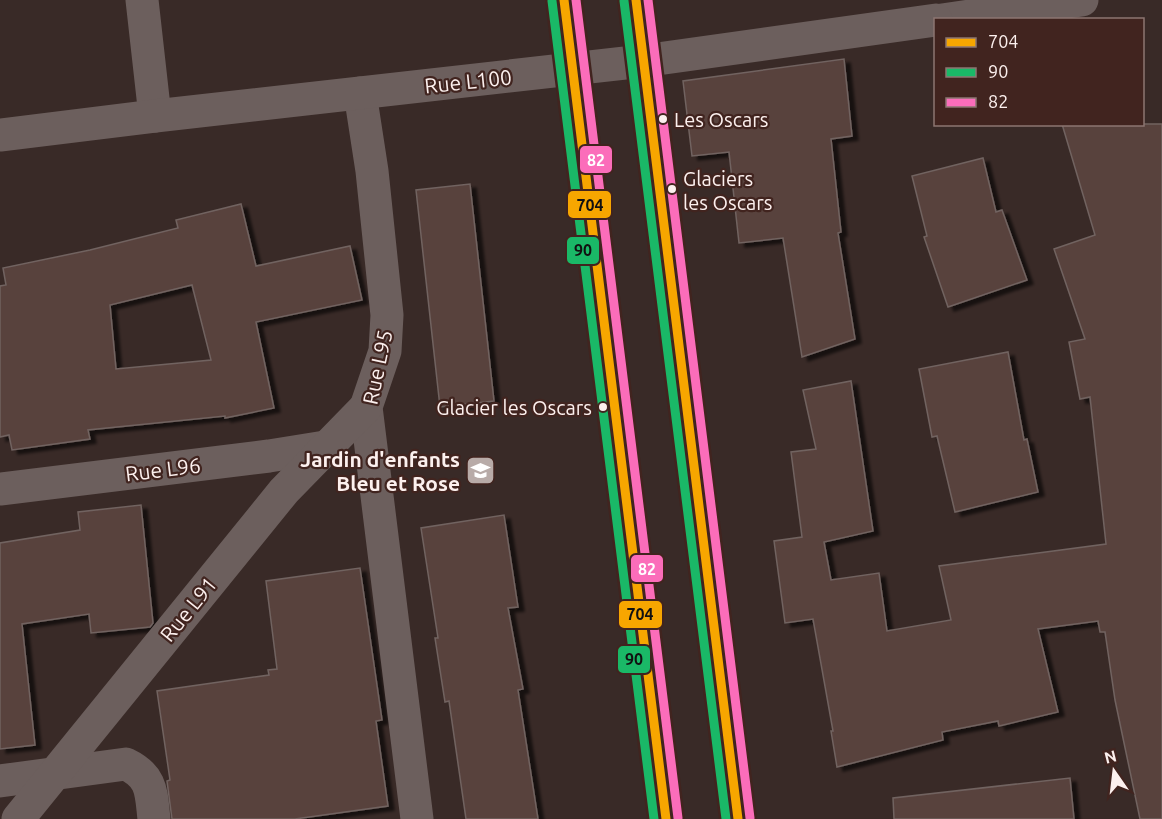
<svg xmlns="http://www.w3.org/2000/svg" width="1162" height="819" font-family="Ubuntu,sans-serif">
  <defs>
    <filter id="shadow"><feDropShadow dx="6" dy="4" stdDeviation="1.5" flood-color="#0009"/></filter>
  </defs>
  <rect width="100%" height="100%" fill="#392a27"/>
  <g fill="#59423e" stroke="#716360" stroke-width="1.5" fill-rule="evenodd" filter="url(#shadow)">
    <polygon points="844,59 852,136 831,139 841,232 838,233 855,339 802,357 783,238 739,243 729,152 692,156 683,81"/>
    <polygon points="1062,124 1162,124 1162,819 1140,819 1115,700 1105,632 1100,632 1098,621 1038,629 1058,712 999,726 998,721 942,732 943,740 837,767 831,731 833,731 813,619 785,623 774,541 802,537 791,452 816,449 803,390 851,381 873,531 824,542 831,580 879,573 887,631 951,620 939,566 1106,544 1090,397 1080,399 1069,342 1085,339 1054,249 1095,235"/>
    <polygon points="983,158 996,212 1002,210 1027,280 948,307 924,237 927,236 912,176"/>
    <polygon points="470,184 494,401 440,407 416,190"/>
    <path d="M241,204L256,266L350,246L362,300L256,322L274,408L225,418V416L88,430L90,439L12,450L9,435L0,437V286L6,285L3,268L90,250L178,228L176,220ZM192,285L211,360L116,369L110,305Z"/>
    <polygon points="1008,352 1024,440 1027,439 1038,492 955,512 937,436 932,437 919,369"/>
    <polygon points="141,505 153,623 150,627 91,633 89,614 22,624 35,745 0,749 0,543 80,530 78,512"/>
    <polygon points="504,515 518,607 508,608 523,689 518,690 538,819 466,819 449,701 445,702 435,638 438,638 421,528"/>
    <polygon points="360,568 382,720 376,721 388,806 295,819 172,819 167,781 170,780 157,691 269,675 268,670 277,669 266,581"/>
    <polygon points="1070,778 1074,819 894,819 893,798"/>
  </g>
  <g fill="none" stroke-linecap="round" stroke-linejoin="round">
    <g stroke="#6c5f5d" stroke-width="33">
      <polyline points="142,0 155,116"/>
      <polyline points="942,20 1082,0"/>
      <polyline points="360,93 372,171 387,315 385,351 366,407 417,819"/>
      <polyline points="0,135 155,116 643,61 936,20"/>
      <polyline points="0,489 269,456 325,447"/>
      <path d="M0,781L126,764C153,777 151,793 154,819"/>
      <polyline points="18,819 284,491 366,407"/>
    </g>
    <g stroke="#7a6763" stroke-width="33">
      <polyline points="564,0 666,819"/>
      <polyline points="636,0 738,819"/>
    </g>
    <defs>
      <g id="bus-1">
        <polyline points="564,0 666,819"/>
        <polyline points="636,0 738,819"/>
      </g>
      <g id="bus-2">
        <polyline points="552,1 654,819"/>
        <polyline points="624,1 726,819"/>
      </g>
      <g id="bus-3">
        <polyline points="576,0 678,818"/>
        <polyline points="648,0 750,818"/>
      </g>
    </defs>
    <use href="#bus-1" stroke="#41241f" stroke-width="14"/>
    <use href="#bus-2" stroke="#41241f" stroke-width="14"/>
    <use href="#bus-3" stroke="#41241f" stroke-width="14"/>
    <use href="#bus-1" stroke="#f7a600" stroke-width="9"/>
    <use href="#bus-2" stroke="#1ab867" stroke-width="9"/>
    <use href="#bus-3" stroke="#fb6dba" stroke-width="9"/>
  </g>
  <defs>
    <symbol id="school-square" viewBox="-11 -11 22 22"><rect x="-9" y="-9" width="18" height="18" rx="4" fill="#b8aba8" stroke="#41241f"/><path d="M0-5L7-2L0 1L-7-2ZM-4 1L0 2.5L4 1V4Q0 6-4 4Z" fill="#fff"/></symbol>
  </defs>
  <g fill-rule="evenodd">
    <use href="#school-square" x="464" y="454" width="33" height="33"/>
  </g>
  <g fill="#fcf0ee" stroke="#41241f" stroke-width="2">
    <circle cx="663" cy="119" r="5"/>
    <circle cx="672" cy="189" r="5"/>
    <circle cx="603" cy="407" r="5"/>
  </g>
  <g text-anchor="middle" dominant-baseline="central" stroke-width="4.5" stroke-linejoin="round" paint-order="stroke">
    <g font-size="20" fill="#fcf0ee" stroke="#41241f" text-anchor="start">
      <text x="674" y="119">Les Oscars</text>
      <text x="683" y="178">Glaciers<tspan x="683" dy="24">les Oscars</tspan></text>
      <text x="592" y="407" text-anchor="end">Glacier les Oscars</text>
    </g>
    <g font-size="21" fill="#fcf0ee" stroke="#41241f">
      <text transform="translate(468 81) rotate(-6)">Rue L100</text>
      <text transform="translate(377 367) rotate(-78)">Rue L95</text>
      <text transform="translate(163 469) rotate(-7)">Rue L96</text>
      <text transform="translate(188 609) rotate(-51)">Rue L91</text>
    </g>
    <g font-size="21" font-weight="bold" fill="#fcf0ee" stroke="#41241f" text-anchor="end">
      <text x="460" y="459">Jardin d'enfants<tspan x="460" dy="24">Bleu et Rose</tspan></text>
    </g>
  </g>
  <g stroke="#41241f" stroke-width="2">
    <rect x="579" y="145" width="34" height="29" rx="6" fill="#fb6dba"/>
    <rect x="567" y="190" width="45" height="29" rx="6" fill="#f7a600"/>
    <rect x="566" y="236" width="34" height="29" rx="6" fill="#1ab867"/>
    <rect x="630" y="554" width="34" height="29" rx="6" fill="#fb6dba"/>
    <rect x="618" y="600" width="45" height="29" rx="6" fill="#f7a600"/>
    <rect x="617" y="645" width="34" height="29" rx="6" fill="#1ab867"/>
  </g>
  <g font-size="16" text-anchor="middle" font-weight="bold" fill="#fff">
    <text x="596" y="166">82</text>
    <text x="647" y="575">82</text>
  </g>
  <g font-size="16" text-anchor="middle" font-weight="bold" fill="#111">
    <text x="590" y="211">704</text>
    <text x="583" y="256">90</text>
    <text x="640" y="620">704</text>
    <text x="634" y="665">90</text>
  </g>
  <rect x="934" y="18" width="210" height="108" fill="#41241f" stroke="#8c7672" stroke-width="1.5"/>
  <rect x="946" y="38" width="30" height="9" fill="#f7a600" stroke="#8c7672" stroke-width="1.5"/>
  <text x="988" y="48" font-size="18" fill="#fcf0ee">704</text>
  <rect x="946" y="68" width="30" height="9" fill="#1ab867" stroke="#8c7672" stroke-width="1.5"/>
  <text x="988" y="78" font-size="18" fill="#fcf0ee">90</text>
  <rect x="946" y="98" width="30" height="9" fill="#fb6dba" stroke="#8c7672" stroke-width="1.5"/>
  <text x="988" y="108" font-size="18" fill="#fcf0ee">82</text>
  <g transform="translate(1114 771) rotate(346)" stroke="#41241f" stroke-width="4.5" paint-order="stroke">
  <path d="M0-4.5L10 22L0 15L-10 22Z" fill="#fcf0ee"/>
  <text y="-9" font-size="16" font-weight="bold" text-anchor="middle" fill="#fcf0ee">N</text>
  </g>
</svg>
